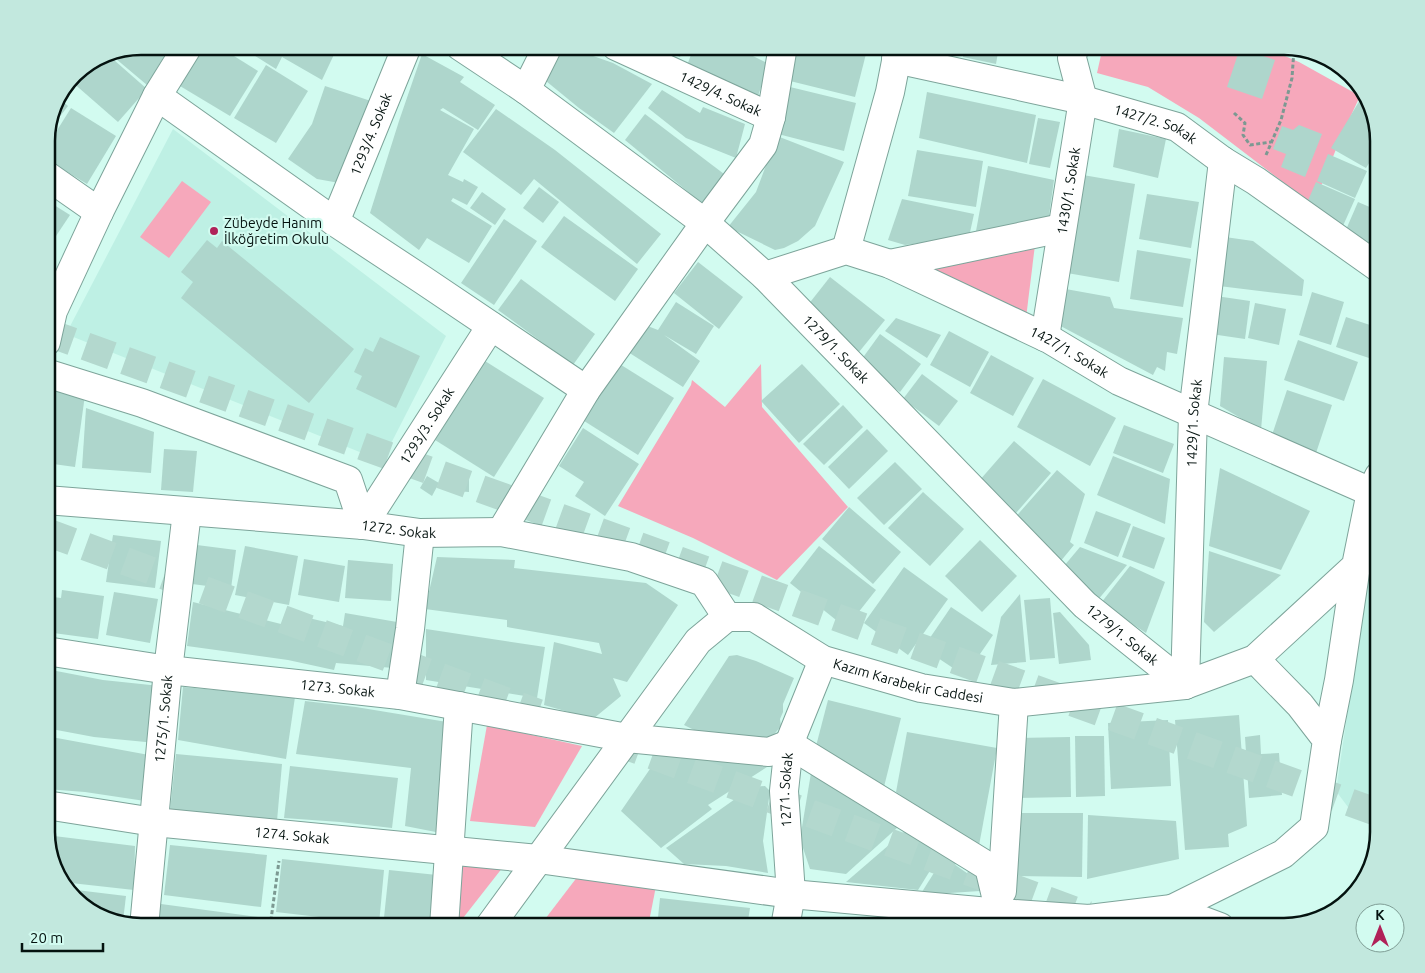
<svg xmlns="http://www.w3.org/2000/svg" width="1425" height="973" font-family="Ubuntu,sans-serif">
  <rect width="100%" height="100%" fill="#d2fbf0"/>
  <g fill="#bef0e4">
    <polygon points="173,129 446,336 382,461 66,334"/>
    <polygon points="1379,529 1379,808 1351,811 1336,791 1371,552"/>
  </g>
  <g fill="#f6a8bb">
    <polygon points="1103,46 1261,46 1299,62 1360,96 1341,137 1313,206 1292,189 1199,118 1148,87 1097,73"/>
    <polygon points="182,181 211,202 169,258 140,237"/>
    <polygon points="1035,245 1026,318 928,274 928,265"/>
    <polygon points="761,364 762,407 848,507 777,580 693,538 618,506 691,385 692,380 725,407"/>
    <polygon points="487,725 582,746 535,827 470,821"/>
    <polygon points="456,863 503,867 456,927"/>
    <polygon points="578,876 656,886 648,927 539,927"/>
  </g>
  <g fill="#aed6cc">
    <polygon points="141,46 166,46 169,48 147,85 109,53"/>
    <polygon points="198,46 218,46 258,71 230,116 175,83"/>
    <polygon points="239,46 338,46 322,80 282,57 276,69"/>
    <polygon points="502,46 519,46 513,55"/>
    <polygon points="565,46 613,63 652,84 614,133 579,108 546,81"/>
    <polygon points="651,46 684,46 680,57"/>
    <polygon points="694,46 733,46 769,64 758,96 688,63"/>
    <polygon points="799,46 852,46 867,50 855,97 790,81"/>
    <polygon points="936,46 961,46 960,56 935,52"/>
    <polygon points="965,46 999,46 996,64 963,57"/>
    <polygon points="1004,46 1055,46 1053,56"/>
    <polygon points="1240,48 1275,60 1262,99 1227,87"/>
    <polygon points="106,53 147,89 118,122 71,81 74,74"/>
    <polygon points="422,54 464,77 460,82 495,105 478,130 443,108 440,110 474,129 448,175 463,182 464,179 478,187 467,205 453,198 451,201 492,226 469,263 427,238 419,250 370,213 399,121"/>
    <polygon points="266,65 308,91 276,143 234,118"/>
    <polygon points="325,86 374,102 345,184 317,179 288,159 312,124"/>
    <polygon points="790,87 856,103 844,151 778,134"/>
    <polygon points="662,90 700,113 703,107 745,124 736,158 686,138 648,108"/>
    <polygon points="927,92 1036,115 1027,163 919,138"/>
    <polygon points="1360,100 1369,106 1379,141 1379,147 1366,168 1331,148"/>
    <polygon points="62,101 68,106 51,128 50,127"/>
    <polygon points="71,108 116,136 87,184 46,159 46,148"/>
    <polygon points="496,109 555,150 661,234 637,264 534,179 521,195 463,152"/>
    <polygon points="645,114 724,174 704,205 625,140"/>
    <polygon points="1038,118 1060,122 1050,168 1029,164"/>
    <polygon points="1299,125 1322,134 1305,177 1281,167 1286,154 1273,149 1282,126 1293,130"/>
    <polygon points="1119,129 1166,139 1158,178 1113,167"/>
    <polygon points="777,136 844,162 815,226 798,241 784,248 775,250 728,227 756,192"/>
    <polygon points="917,150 983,161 976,207 908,196"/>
    <polygon points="1328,154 1367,171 1355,198 1317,181"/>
    <polygon points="988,166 1054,180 1048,223 976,231"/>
    <polygon points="1379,167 1379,189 1369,184"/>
    <polygon points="1083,175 1135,184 1119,282 1067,273"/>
    <polygon points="1316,182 1355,199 1342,228 1303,212"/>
    <polygon points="539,187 559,202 543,223 523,208"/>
    <polygon points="482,192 506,209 495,225 470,208"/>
    <polygon points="1147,194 1199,202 1191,248 1139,239"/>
    <polygon points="902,199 974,214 969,237 905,245 888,240"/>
    <polygon points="46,200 70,215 46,251"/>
    <polygon points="1358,202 1379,211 1379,247 1345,232"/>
    <polygon points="564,216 638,269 615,301 541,247"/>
    <polygon points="504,219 537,241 494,305 461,283"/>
    <polygon points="1225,237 1253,241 1304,280 1302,296 1219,286"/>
    <polygon points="207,240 217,248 222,241 354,349 309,403 181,298 193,282 181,272"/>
    <polygon points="1137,250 1191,259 1183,307 1130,299"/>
    <polygon points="698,262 743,297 719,329 674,293"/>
    <polygon points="830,277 885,320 859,352 804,310"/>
    <polygon points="521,279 595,334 573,365 498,310"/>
    <polygon points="1060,288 1110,297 1114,308 1183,318 1177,354 1167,352 1165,371 1157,367 1153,375 1053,322"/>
    <polygon points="1312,292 1344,302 1331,345 1299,335"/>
    <polygon points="1216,296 1250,301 1245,339 1211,334"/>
    <polygon points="676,302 714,326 696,354 664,335 700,361 683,387 628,352 645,325 658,330"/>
    <polygon points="1255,303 1286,309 1279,345 1248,338"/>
    <polygon points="1346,317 1379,328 1379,339 1372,359 1336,347"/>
    <polygon points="896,318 941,335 927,358 885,331"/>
    <polygon points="949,331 989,352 970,387 930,365"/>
    <polygon points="880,334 921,364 900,392 859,363"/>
    <polygon points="380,337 420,356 396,408 356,389 362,376 354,372 365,348 373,352"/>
    <polygon points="1298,340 1358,362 1344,401 1284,380"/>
    <polygon points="991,355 1034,378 1013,416 970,393"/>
    <polygon points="1224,357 1267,361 1261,430 1220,406"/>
    <polygon points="485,361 544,398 494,477 435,440"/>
    <polygon points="618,363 674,398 638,455 581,419"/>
    <polygon points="802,364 840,404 799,443 761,401"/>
    <polygon points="922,374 958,401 939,426 903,399"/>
    <polygon points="1043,379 1116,418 1090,466 1017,427"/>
    <polygon points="46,390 85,395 75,467 46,463"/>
    <polygon points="1287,390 1332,405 1315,456 1270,441"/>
    <polygon points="843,405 863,427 824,465 803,444"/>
    <polygon points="86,408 154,432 151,473 82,468"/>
    <polygon points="1124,425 1174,444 1163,473 1113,453"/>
    <polygon points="583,428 639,464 605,516 575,496 584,482 559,466"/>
    <polygon points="867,429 888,451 849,489 828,467"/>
    <polygon points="1014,441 1051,473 1016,513 979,481"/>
    <polygon points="164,449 197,451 193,492 161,490"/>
    <polygon points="1113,456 1170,479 1165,524 1097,495"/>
    <polygon points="895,462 922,489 884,525 857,498"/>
    <polygon points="1220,468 1310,511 1281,570 1209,546"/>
    <polygon points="1057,470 1085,494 1070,542 1074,545 1060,562 1012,521"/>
    <polygon points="427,476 439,483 432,496 420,488"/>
    <polygon points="456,480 469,480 469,492 455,491"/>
    <polygon points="923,492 964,529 930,566 888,528"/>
    <polygon points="849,507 901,552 873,584 822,539"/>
    <polygon points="1096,511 1131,524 1118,557 1084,543"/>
    <polygon points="1133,526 1165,538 1154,569 1122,557"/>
    <polygon points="113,535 161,541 155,588 106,582"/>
    <polygon points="46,540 55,541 50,576 46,576"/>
    <polygon points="980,540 1017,576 982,612 945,576"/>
    <polygon points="189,544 236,550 231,589 184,583"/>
    <polygon points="245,546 298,556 289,605 235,595"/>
    <polygon points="819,546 876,590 846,628 790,583"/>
    <polygon points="1080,547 1127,565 1097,601 1059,572"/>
    <polygon points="1209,551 1281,575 1214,632 1204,622"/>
    <polygon points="437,557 515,560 514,568 646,583 678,605 627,682 613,678 621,696 593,719 544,705 554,642 602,654 599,643 507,627 507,620 425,609"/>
    <polygon points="304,559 345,566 339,602 298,595"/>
    <polygon points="348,560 393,564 391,601 345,598"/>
    <polygon points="1130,566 1165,582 1146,633 1101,603"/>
    <polygon points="904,567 948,599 908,655 864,623"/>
    <polygon points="46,586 54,587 53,597 61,598 62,590 104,596 98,639 46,632"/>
    <polygon points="114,592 158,599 150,643 106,635"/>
    <polygon points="1020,594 1026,662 991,665 1001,617"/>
    <polygon points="1050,598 1055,658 1030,660 1024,600"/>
    <polygon points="193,602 297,628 300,616 343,626 345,613 397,622 393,668 336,663 334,670 288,660 187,646"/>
    <polygon points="951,607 993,635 965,676 923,648"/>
    <polygon points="1060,612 1089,645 1091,660 1059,664 1053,613"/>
    <polygon points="426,629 545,647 537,698 426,680"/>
    <polygon points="737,655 756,661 794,678 783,704 783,712 780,719 781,726 767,743 737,738 714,732 710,738 684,725 729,656"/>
    <polygon points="46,669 103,680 160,686 156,743 94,737 46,728"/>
    <polygon points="183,687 295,697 286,759 178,740"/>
    <polygon points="828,700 901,718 882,795 815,750"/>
    <polygon points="305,701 356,707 453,723 441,833 405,826 411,768 296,754"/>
    <polygon points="1239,715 1247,826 1228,834 1229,847 1185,850 1175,720"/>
    <polygon points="1168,720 1171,786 1111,789 1108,723"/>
    <polygon points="907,732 997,748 978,851 896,792"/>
    <polygon points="1260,735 1261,754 1279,753 1282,795 1249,798 1245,737"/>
    <polygon points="46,736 149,755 145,801 85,792 46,789"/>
    <polygon points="1075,736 1104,736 1105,796 1076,797"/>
    <polygon points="1070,737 1071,797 1017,798 1017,738"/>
    <polygon points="668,747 767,767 708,805 712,809 661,848 621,811 661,753"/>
    <polygon points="176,754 282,764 277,821 170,811"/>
    <polygon points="290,766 398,778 392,828 340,822 284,818"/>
    <polygon points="811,773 898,827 846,874 810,869 800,839"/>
    <polygon points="765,786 770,791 763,841 768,873 726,866 684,864 666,848 752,787"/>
    <polygon points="1014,813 1083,813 1082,877 1013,876"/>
    <polygon points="1088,815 1176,821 1179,859 1087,879"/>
    <polygon points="904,832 941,853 918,890 846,882"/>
    <polygon points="46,835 135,846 134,890 62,882 59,879"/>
    <polygon points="170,845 267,855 261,907 164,895"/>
    <polygon points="944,857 981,883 980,891 920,895"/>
    <polygon points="282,859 384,870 379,924 276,912"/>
    <polygon points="389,870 437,875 432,927 383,927"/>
    <polygon points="68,889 126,896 123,921 88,911"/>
    <polygon points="660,898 750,908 747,927 657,927"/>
    <polygon points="161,904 266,918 265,927 157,927"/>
    <polygon points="818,919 863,926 863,927 816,927"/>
    <polygon points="271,922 309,925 309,927 271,927"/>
    <polygon points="872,923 897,926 896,927 872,927"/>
  </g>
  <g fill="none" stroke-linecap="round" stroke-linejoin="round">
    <g stroke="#b3d8ce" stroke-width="28" stroke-dasharray="28 14" stroke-linecap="butt">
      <polyline points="46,332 1379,813"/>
      <polyline points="46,532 538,713"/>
      <polyline points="613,741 1087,915"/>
    </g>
    <defs>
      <g id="minor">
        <path id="s1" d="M460,46L526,90L705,223L765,276L1085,605L1185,685"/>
        <path id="s2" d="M616,46L771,117"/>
        <path id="s3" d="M896,59L1083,100L1177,127L1223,161L1256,181L1379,268"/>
        <polyline points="526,90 548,46"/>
        <polyline points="157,96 335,222 423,280 586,390"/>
        <polyline points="46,175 99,212 157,96 188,46"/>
        <path id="s4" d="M335,222L407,46"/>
        <polyline points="846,250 890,92 899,46"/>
        <polyline points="890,264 1062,228"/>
        <path id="s5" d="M765,276L846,250L890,264L1049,339L1119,381L1371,492"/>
        <path id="s6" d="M1045,337L1083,100L1072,58L1074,46"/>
        <polyline points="46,342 53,311 99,212"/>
        <polyline points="46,373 142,403 348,480 363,525"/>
        <path id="s7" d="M363,525L491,326"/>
        <polyline points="501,532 586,390 705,223 763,145 771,117 783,46"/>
        <path id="s8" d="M46,651L168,670L400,695L627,738L769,752L789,744L989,867L1000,913L1010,927"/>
        <path id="s9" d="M1185,685L1193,414L1223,161"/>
        <polyline points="400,695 410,629 420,533"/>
        <polyline points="1327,740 1339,680 1356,566"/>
        <path id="s10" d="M46,805L154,822L538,859L791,894L1000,913L1089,919L1172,909L1220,927"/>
        <polyline points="1002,891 1014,703"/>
        <polyline points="1174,920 1172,909 1283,854 1314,827 1327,740 1300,705 1255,659"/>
        <path id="s11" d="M144,927L168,670L187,512"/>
        <polyline points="444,927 459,706"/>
        <path id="s12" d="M785,927L791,894L784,791L789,744L823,660"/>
      </g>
      <g id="tertiary">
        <path id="s13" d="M46,500L363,525L420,533L501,532L631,557L704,582L727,617"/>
      </g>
      <g id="secondary">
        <path id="s14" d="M489,927L698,641L727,617H754L823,660L921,688L1014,703L1185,685L1255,659L1356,566L1371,492L1379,476"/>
      </g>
    </defs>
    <use href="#minor" stroke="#7da49a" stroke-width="30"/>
    <use href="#tertiary" stroke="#7da49a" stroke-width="30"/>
    <use href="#secondary" stroke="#7da49a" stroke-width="30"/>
    <g stroke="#7c9992" stroke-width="3" stroke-dasharray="4 2.5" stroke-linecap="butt">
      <polyline points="1234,113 1245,123 1243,135 1250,145 1271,142"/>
      <polyline points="1266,155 1281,120 1292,78 1294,49"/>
      <polyline points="270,927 279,861"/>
    </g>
    <use href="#minor" stroke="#fff" stroke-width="28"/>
    <use href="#tertiary" stroke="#fff" stroke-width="28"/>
    <use href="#secondary" stroke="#fff" stroke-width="28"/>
  </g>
  <circle fill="#b02259" stroke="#d2fbf0" stroke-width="2" cx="214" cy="231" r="5"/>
  <g text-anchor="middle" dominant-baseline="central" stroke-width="4.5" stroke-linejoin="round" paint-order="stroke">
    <g font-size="14" fill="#04120f" stroke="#d2fbf0">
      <text stroke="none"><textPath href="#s2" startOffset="115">1429/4. Sokak</textPath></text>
      <text stroke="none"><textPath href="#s3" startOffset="268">1427/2. Sokak</textPath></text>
      <text stroke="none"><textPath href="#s4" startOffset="95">1293/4. Sokak</textPath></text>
      <text stroke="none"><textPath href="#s6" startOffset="148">1430/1. Sokak</textPath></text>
      <text stroke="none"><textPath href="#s1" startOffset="484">1279/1. Sokak</textPath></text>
      <text stroke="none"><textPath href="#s5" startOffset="331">1427/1. Sokak</textPath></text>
      <text stroke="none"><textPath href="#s9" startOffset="262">1429/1. Sokak</textPath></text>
      <text stroke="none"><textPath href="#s7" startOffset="118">1293/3. Sokak</textPath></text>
      <text stroke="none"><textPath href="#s13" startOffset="354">1272. Sokak</textPath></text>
      <text stroke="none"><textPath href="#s1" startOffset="889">1279/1. Sokak</textPath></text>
      <text stroke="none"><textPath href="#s14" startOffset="588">Kazım Karabekir Caddesi</textPath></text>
      <text stroke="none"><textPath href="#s8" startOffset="294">1273. Sokak</textPath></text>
      <text stroke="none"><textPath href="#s11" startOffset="209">1275/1. Sokak</textPath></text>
      <text stroke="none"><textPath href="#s12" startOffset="138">1271. Sokak</textPath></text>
      <text stroke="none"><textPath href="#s10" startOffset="248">1274. Sokak</textPath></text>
    </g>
    <g font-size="14" fill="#04120f" stroke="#d2fbf0" text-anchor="start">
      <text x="224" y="223">Zübeyde Hanım<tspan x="224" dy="16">İlköğretim Okulu</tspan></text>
    </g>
  </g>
  <path d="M0 0H1425V973H0ZM141 55H1284A86 86 0 0 1 1370 141V832A86 86 0 0 1 1284 918H141A86 86 0 0 1 55 832V141A86 86 0 0 1 141 55Z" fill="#c2e8de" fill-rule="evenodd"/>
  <path fill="none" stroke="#04120f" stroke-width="2.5" d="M141 55H1284A86 86 0 0 1 1370 141V832A86 86 0 0 1 1284 918H141A86 86 0 0 1 55 832V141A86 86 0 0 1 141 55Z"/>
  <g transform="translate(1380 928)"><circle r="24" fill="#d2fbf0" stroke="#809e96"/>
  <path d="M0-4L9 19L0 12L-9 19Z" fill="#b02259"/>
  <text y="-8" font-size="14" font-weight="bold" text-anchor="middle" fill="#04120f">K</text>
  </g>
  <path d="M22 943v8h81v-8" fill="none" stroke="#04120f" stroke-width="2.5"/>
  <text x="30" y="943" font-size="15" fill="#04120f" stroke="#d2fbf0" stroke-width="4" paint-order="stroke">20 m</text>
</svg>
